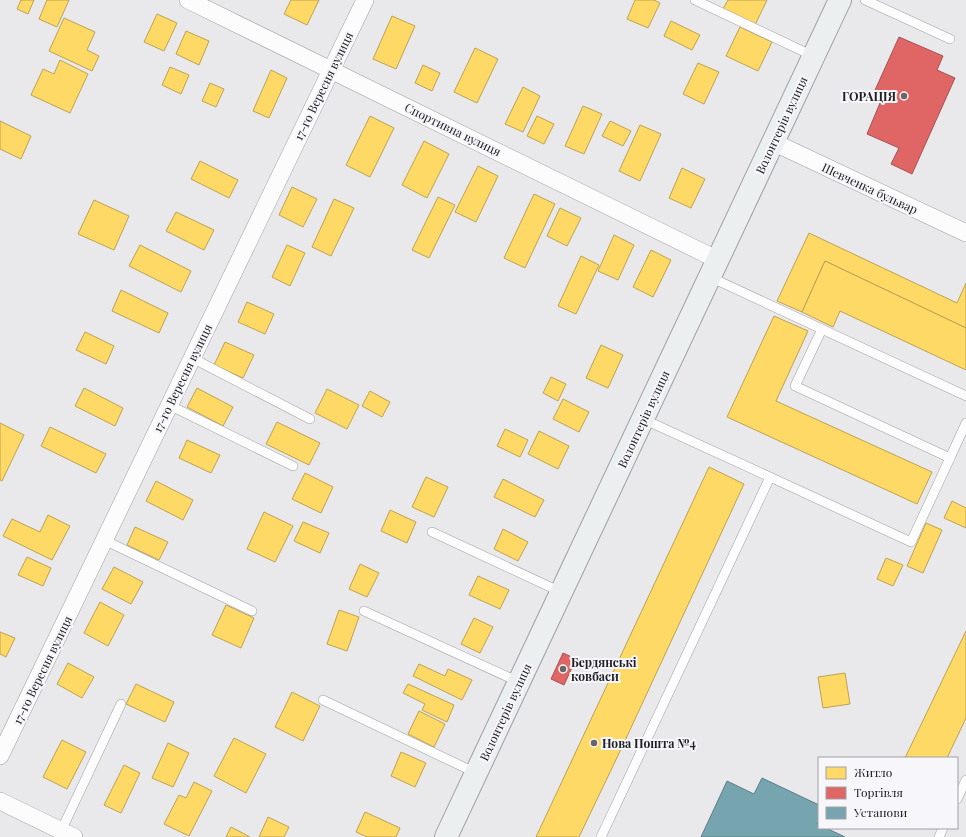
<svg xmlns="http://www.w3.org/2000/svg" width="966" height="837" font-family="'Playfair Display',serif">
  <rect width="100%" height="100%" fill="#e9e9ec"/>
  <g fill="#ffd966" stroke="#bca252">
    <polygon points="21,0 34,0 28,14 17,9"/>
    <polygon points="47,0 69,0 57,27 39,19"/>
    <polygon points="291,0 319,0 307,25 284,14"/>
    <polygon points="635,0 654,0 660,3 648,28 627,19"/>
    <polygon points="728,0 767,0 755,25 723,9"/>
    <polygon points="157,14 177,23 164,51 144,42"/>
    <polygon points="392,16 415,26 396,69 373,59"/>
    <polygon points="64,18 95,32 87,50 99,56 92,71 49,51"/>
    <polygon points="671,21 700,35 692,50 664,36"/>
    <polygon points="740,27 772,42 758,71 726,56"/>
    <polygon points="186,31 209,41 199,65 176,54"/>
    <polygon points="475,48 498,59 477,103 454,92"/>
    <polygon points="60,60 88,74 70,113 31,95 43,69 54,74"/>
    <polygon points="698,63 719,72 704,104 683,94"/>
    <polygon points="423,65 440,73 432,91 415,83"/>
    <polygon points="170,67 189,75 181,94 162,85"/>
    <polygon points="271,70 287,78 269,118 253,111"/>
    <polygon points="210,83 224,89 216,107 202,101"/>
    <polygon points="523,87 540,96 523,132 505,124"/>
    <polygon points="583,106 602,114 584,154 565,146"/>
    <polygon points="370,116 394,128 370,177 346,165"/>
    <polygon points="537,116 554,124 544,144 527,136"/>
    <polygon points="0,121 31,136 21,159 0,149"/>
    <polygon points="610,121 631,131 623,146 602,136"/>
    <polygon points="640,125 661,134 640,181 619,171"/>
    <polygon points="424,141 449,154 427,198 402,185"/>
    <polygon points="200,161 238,180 229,198 191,179"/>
    <polygon points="478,166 498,176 476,222 455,212"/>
    <polygon points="682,168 705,179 691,208 669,198"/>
    <polygon points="292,187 317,199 303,227 279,215"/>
    <polygon points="534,194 555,204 525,268 504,258"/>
    <polygon points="438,197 455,205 429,258 412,250"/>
    <polygon points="334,199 354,208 331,256 312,247"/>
    <polygon points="94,200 129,216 114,250 78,234"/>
    <polygon points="560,208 581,218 567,246 547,236"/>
    <polygon points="176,212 214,230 204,250 166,231"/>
    <polygon points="809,233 957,303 966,283 966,328 825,261 802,312 777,301"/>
    <polygon points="614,235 634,245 618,280 598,271"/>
    <polygon points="140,245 191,271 181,292 129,266"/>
    <polygon points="287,245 305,253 290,286 272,277"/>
    <polygon points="651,250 671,260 653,297 633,287"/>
    <polygon points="581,256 599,265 576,314 558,306"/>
    <polygon points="825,261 966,328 966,370 840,311 833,327 802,312"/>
    <polygon points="121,290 168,313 159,333 112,311"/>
    <polygon points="247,302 274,314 265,334 238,322"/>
    <polygon points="774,316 808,331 776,401 932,472 917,504 727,417"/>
    <polygon points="85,332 114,346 106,364 76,350"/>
    <polygon points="225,342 254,355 243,378 214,365"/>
    <polygon points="601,345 623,355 608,388 586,378"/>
    <polygon points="551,377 566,384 558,401 543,393"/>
    <polygon points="84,388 123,408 115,426 75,406"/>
    <polygon points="197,388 233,407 223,426 187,407"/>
    <polygon points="327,389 359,405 347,429 315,413"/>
    <polygon points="370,391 390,402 382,417 362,406"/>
    <polygon points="563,399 589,412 579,432 553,419"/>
    <polygon points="277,422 320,443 309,465 266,444"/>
    <polygon points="0,423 24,435 2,481 0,480"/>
    <polygon points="50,427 106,454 96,473 41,446"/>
    <polygon points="505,429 528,440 520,457 497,446"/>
    <polygon points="539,431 569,446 558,469 528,454"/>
    <polygon points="187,440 220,455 211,473 179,458"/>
    <polygon points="709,467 744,484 623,745 579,837 536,837"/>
    <polygon points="305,473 333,487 321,513 292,499"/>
    <polygon points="426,477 448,487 434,517 412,507"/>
    <polygon points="503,479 544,500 535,517 494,497"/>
    <polygon points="156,481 193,500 183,520 146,501"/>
    <polygon points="952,501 966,508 966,528 944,518"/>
    <polygon points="390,510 416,522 407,543 381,531"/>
    <polygon points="264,512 293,526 275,562 247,549"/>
    <polygon points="48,515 70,526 52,560 3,536 12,519 40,532"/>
    <polygon points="303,522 329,533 320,553 294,541"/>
    <polygon points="926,523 942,530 923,573 907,566"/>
    <polygon points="135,527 168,542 159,560 127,545"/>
    <polygon points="503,529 528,542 518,561 494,549"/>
    <polygon points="27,557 51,568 43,586 18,575"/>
    <polygon points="886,558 903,565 893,586 877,579"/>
    <polygon points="360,564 379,573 367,597 349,589"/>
    <polygon points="114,567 143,582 131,604 102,589"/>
    <polygon points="478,576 509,590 500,609 469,595"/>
    <polygon points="100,602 124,615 108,646 84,633"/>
    <polygon points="226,605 254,618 241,648 212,635"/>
    <polygon points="339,610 359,617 347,651 327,644"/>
    <polygon points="474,618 493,627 480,653 461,644"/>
    <polygon points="966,631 966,718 947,758 905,758"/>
    <polygon points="0,632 15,638 6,657 0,654"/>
    <polygon points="68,663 94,677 82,698 57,684"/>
    <polygon points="419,664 445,676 448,669 472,680 462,700 413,676"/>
    <polygon points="845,673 850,704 823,708 818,677"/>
    <polygon points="136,684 174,702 165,722 126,704"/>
    <polygon points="408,684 454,705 447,722 422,710 425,704 403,693"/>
    <polygon points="292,692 320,706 303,741 275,727"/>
    <polygon points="419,711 445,724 434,747 408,734"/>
    <polygon points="234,738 266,754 246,793 214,776"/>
    <polygon points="62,740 86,752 67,789 43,777"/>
    <polygon points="168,743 189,753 173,787 152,778"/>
    <polygon points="401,752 426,763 415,787 391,776"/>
    <polygon points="124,765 140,773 121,813 104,805"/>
    <polygon points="194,782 212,791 189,836 164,824 179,795 186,798"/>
    <polygon points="365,812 400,828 396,837 367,837 356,832"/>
    <polygon points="268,817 289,827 284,837 259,837"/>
    <polygon points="231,827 250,837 226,837"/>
  </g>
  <g fill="#e06666" stroke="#a75152">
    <polygon points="899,37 943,56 937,70 955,78 912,174 891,164 899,148 867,134 880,103 871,99"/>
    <polygon points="563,653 576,659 564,685 551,679"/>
  </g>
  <polygon fill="#76a5af" stroke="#5c7d85" points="762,778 819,805 819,821 817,824 819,825 819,828 826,828 845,837 701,837 727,781 754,794"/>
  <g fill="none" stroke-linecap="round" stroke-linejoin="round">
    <defs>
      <g id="lane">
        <polyline points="695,0 813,56"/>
        <polyline points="865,0 950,39"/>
        <polyline points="710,277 966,396"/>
        <polyline points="822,329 795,386 950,458 966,423"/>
        <polyline points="192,358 310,419"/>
        <polyline points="169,405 293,466"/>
        <polyline points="770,477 911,542 950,458"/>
        <polyline points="432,532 561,592"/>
        <polyline points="104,540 252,611"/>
        <polyline points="364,611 519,682"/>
        <polyline points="323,700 476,773"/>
        <polyline points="957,799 966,780"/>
        <polyline points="61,831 121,704"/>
        <polyline points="601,837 770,477 643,419"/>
        <polyline points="939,837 943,828"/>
      </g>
      <g id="street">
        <polyline points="188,0 718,260"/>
        <polyline points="773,142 966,233"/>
        <polyline points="0,756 365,0"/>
        <polyline points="0,801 74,837"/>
      </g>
      <polyline id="secondary" points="446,837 840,0"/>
    </defs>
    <use href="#lane" stroke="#a0a0a2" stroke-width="10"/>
    <use href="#street" stroke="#a0a0a2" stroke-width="18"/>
    <use href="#secondary" stroke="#a0a0a2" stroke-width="24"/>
    <use href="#lane" stroke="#fcfcfc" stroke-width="9"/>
    <use href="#street" stroke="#fcfcfc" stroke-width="17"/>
    <use href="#secondary" stroke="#ecefef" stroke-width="22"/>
  </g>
  <g fill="#676769" stroke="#f6f6fb" stroke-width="1.5">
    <circle cx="904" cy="96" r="4"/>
    <circle cx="563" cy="669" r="4"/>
    <circle cx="594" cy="743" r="4"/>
  </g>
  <g text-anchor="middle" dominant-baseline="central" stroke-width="4" stroke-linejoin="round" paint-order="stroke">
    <g font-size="12" fill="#212123" stroke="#f6f6fb">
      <text transform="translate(323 86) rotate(-64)">17-го Вересня вулиця</text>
      <text transform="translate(781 125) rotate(-65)">Волонтерів вулиця</text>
      <text transform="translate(453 129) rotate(26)">Спортивна вулиця</text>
      <text transform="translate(870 188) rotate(25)">Шевченка бульвар</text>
      <text transform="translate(182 378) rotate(-64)">17-го Вересня вулиця</text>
      <text transform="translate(643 419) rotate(-65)">Волонтерів вулиця</text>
      <text transform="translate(42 670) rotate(-64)">17-го Вересня вулиця</text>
      <text transform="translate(505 712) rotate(-65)">Волонтерів вулиця</text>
    </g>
    <g font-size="12" font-weight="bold" fill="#212123" stroke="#f6f6fb" text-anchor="start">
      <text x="896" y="96" text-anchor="end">ГОРАЦІЯ</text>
      <text x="571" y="662">Бердянські<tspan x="571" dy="14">ковбаси</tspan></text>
      <text x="602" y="743">Нова Пошта №4</text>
    </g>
  </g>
  <rect x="818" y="757" width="140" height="72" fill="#f6f6fb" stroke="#a1a1a5"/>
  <rect x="826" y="767" width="20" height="12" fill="#ffd966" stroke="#a1a1a5"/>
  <text x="854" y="777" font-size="12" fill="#212123">Житло</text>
  <rect x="826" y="787" width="20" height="12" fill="#e06666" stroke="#a1a1a5"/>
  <text x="854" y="797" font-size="12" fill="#212123">Торгівля</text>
  <rect x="826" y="807" width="20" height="12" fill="#76a5af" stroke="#a1a1a5"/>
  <text x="854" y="817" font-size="12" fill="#212123">Установи</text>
</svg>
